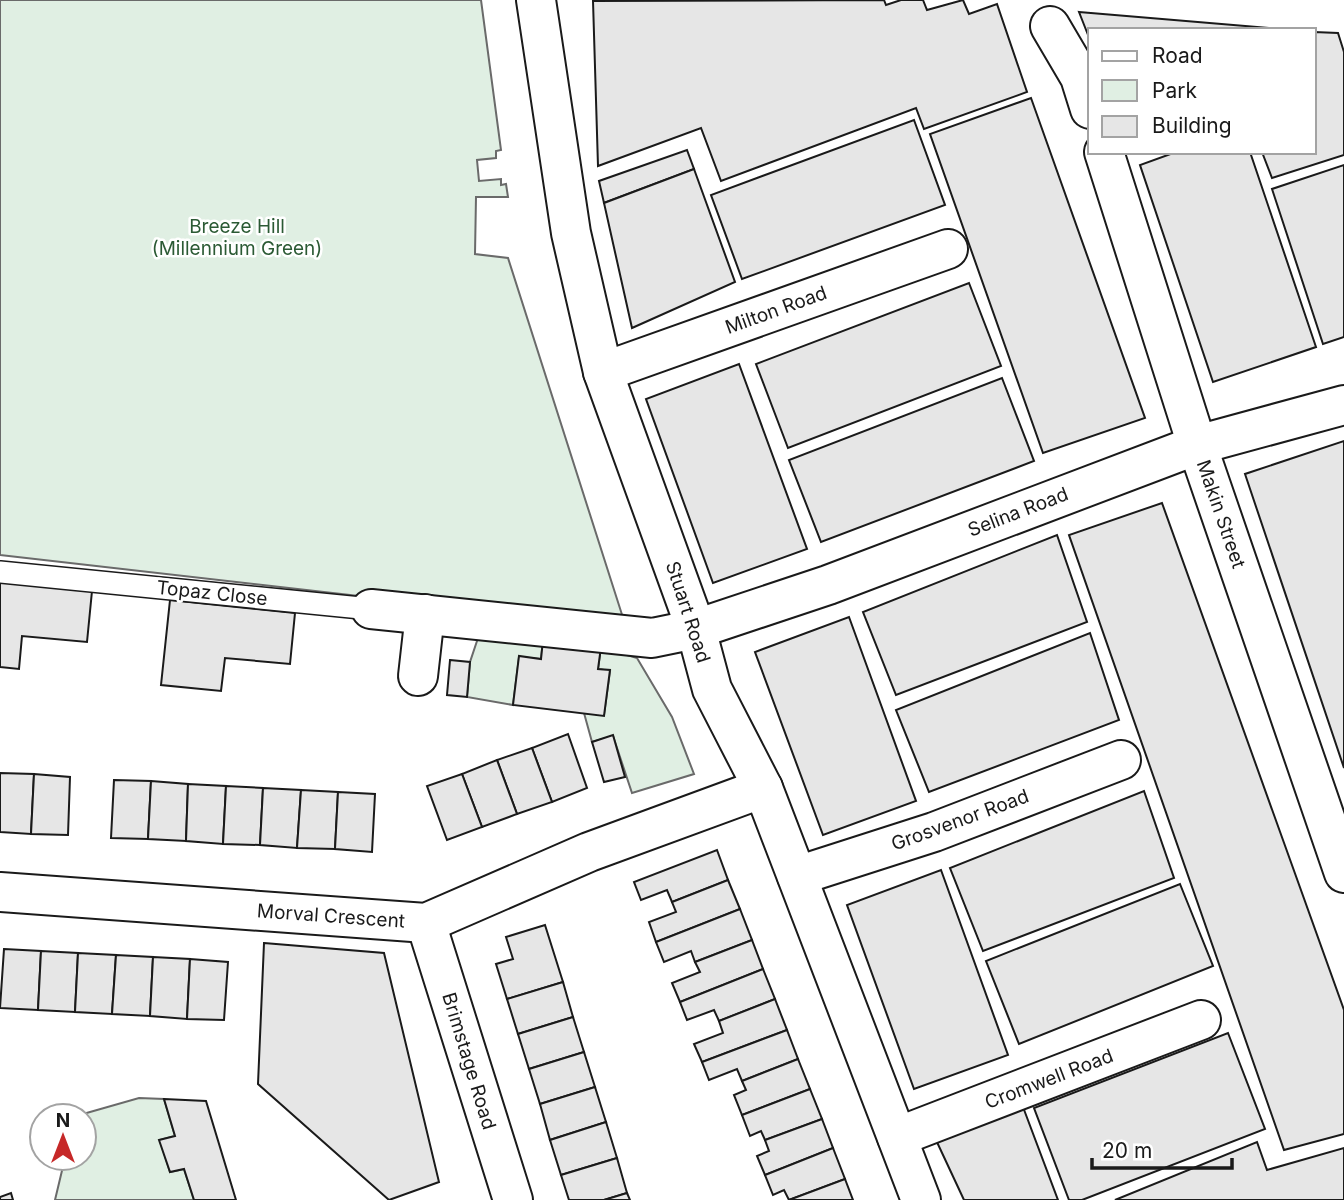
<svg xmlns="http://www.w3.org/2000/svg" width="1344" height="1200" font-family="Inter,sans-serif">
  <rect width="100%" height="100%" fill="#fff"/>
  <g fill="#e0efe3" stroke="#6a6a6a" stroke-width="2">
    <polygon points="0,0 481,0 501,150 496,151 496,158 477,160 479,181 501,179 501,185 506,184 508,197 476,197 475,254 508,258 625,624 612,625 0,555"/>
    <polygon points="479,635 543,640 541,659 519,657 513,705 467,697 470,662"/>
    <polygon points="601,647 637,658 672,717 694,774 632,793 613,736 592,742 584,713 604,715 610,671 598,669"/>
    <polygon points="139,1098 164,1099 175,1136 160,1140 170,1172 184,1169 194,1200 55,1200 65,1158 84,1158 84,1116 76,1116"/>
  </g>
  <g fill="#e6e6e6" stroke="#1a1a1a" stroke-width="2">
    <polygon points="884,0 886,5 901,0 923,0 927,10 963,0 969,14 997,4 1027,92 924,129 916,108 721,181 701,128 598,166 593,1"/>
    <polygon points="1079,12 1292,30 1090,30 1090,40"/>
    <polygon points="1314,32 1338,33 1344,52 1344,155 1272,178 1262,152 1314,152"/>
    <polygon points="1031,98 1145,418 1043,453 930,134"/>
    <polygon points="914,120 945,205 742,279 711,195"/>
    <polygon points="687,150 694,169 604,203 599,181"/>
    <polygon points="1176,152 1250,152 1316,347 1213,382 1140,165"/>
    <polygon points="1344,165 1344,337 1323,344 1272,189"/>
    <polygon points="694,169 735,282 632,328 604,203"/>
    <polygon points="969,283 1001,366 788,448 756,364"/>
    <polygon points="739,364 807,549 713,583 646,399"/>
    <polygon points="1002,378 1034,461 821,542 789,460"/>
    <polygon points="1344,441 1344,768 1245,474"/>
    <polygon points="1162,503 1344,1010 1344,1134 1284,1150 1069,535"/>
    <polygon points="1057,535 1087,622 896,695 863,612"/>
    <polygon points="0,582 92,591 87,642 22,636 19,669 0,667"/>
    <polygon points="170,600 295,613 290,664 225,658 221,691 161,685"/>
    <polygon points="849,617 916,801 823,835 755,652"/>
    <polygon points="1090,633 1119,720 929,792 896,710"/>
    <polygon points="543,640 601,647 598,669 610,670 604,716 513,705 519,656 541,659"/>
    <polygon points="450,660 470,662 467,697 447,695"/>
    <polygon points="568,734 587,788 552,802 532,748"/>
    <polygon points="613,735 625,777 604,782 592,742"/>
    <polygon points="532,748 552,802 517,814 497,760"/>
    <polygon points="497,760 517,814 482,827 462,774"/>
    <polygon points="0,773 34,774 31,834 0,832"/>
    <polygon points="34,774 70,777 68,835 31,834"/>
    <polygon points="462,774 482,827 447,840 427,786"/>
    <polygon points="114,780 151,781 148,839 111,838"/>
    <polygon points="151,781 188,784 186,841 148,839"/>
    <polygon points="188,784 226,786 223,844 186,841"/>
    <polygon points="226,786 263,788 260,845 223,844"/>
    <polygon points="263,788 301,790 297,848 260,845"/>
    <polygon points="301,790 338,792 335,849 297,848"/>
    <polygon points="1144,791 1174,878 983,951 950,868"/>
    <polygon points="338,792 375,794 372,852 335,849"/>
    <polygon points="717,850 728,880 672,902 667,890 641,900 634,882"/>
    <polygon points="941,870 1008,1055 914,1089 847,905"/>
    <polygon points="728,880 740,909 656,942 649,922 676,912 672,902"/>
    <polygon points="1180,884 1213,966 1019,1044 986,961"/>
    <polygon points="740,909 752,940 695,962 691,951 664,962 656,942"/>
    <polygon points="545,925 563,982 507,999 496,964 513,959 506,937"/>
    <polygon points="752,940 763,969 680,1002 672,983 700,972 695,962"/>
    <polygon points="264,943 384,953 439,1182 389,1200 258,1084"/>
    <polygon points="4,949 41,951 38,1010 0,1008"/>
    <polygon points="41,951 78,953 75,1012 38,1010"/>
    <polygon points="78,953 116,955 112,1014 75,1012"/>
    <polygon points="116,955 153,957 150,1016 112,1014"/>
    <polygon points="153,957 190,959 187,1019 150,1016"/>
    <polygon points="190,959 228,962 224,1020 187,1019"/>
    <polygon points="763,969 775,999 719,1021 714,1010 687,1020 680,1002"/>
    <polygon points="563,982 573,1017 518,1034 507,999"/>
    <polygon points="775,999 787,1030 702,1062 694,1044 723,1033 719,1021"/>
    <polygon points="573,1017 584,1052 529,1069 518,1034"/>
    <polygon points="787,1030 798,1059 742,1081 737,1069 709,1080 702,1062"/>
    <polygon points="1228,1033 1265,1129 1082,1200 1069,1200 1034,1108"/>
    <polygon points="584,1052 595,1087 540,1104 529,1069"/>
    <polygon points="798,1059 810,1089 742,1115 734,1095 746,1090 742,1081"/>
    <polygon points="595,1087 606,1122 550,1140 540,1104"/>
    <polygon points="810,1089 822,1119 765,1140 761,1131 750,1136 742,1115"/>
    <polygon points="164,1099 206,1101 236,1200 194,1200 184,1169 170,1172 159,1140 175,1136"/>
    <polygon points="1023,1107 1058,1200 964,1200 936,1140"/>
    <polygon points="822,1119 833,1148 765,1175 757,1156 769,1151 765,1140"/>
    <polygon points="606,1122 617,1158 561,1175 550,1140"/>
    <polygon points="1257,1142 1267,1170 1344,1148 1344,1200 1115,1200"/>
    <polygon points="833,1148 845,1179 789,1200 784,1190 773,1195 765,1175"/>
    <polygon points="617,1158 627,1193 604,1200 569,1200 561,1175"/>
    <polygon points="845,1179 853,1200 789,1200"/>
    <polygon points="11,1193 13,1200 0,1200 0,1197"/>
    <polygon points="627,1193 630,1200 604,1200"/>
  </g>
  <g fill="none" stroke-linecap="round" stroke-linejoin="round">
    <defs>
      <polyline id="service" points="0,572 371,609"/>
      <g id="minor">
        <polyline points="536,0 571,233 603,372 696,629 712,689 763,788 921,1200"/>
        <polyline points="1050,26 1080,77 1090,109"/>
        <polyline points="1104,152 1197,445 1344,873"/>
        <polyline points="603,372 948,249"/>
        <polyline points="371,609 652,638 696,629 828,585 1197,445 1344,405"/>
        <polyline points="418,676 425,614"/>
        <polyline points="797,876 934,832 1121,760"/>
        <polyline points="0,892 426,923 589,852 763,788"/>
        <polyline points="426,923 513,1200"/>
        <polyline points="897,1137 1201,1020"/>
      </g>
    </defs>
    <use href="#service" stroke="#1a1a1a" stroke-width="24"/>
    <use href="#minor" stroke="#1a1a1a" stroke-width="42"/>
    <use href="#service" stroke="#fff" stroke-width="21"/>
    <use href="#minor" stroke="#fff" stroke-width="38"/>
  </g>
  <g text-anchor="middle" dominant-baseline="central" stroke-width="5" stroke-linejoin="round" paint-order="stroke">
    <g font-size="19" fill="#2b5a34" stroke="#fff">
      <text x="237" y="226">Breeze Hill<tspan x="237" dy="22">(Millennium Green)</tspan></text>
    </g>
    <g font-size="19" fill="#1a1a1a" stroke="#fff">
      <text transform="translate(776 310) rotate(-20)">Milton Road</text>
      <text transform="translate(1018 512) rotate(-21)">Selina Road</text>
      <text transform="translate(1221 514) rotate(71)">Makin Street</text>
      <text transform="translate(212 593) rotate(6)">Topaz Close</text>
      <text transform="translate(688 612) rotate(72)">Stuart Road</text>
      <text transform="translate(960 820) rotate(-20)">Grosvenor Road</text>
      <text transform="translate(331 916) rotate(4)">Morval Crescent</text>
      <text transform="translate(469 1061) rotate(73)">Brimstage Road</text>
      <text transform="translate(1049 1079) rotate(-21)">Cromwell Road</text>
    </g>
  </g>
  <rect x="1088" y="28" width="228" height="126" fill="#ffffff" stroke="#a3a3a3" stroke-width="2"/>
  <rect x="1102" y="51" width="35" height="10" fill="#ffffff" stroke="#a3a3a3" stroke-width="2"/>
  <text x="1152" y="63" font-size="21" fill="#1a1a1a">Road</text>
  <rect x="1102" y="80" width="35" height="21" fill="#e0efe3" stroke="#a3a3a3" stroke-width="2"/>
  <text x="1152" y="98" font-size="21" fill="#1a1a1a">Park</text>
  <rect x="1102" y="116" width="35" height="21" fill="#e6e6e6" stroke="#a3a3a3" stroke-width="2"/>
  <text x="1152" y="133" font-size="21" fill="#1a1a1a">Building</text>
  <g transform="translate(63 1137)"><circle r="33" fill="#ffffff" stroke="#a3a3a3" stroke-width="2"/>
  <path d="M0-5L12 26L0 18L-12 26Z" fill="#c62828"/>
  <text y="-10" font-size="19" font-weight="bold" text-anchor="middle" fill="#1a1a1a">N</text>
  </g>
  <path d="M1092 1158v10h140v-10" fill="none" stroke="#1a1a1a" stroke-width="3.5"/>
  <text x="1102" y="1158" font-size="21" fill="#1a1a1a" stroke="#ffffff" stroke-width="5" paint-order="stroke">20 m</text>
</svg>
